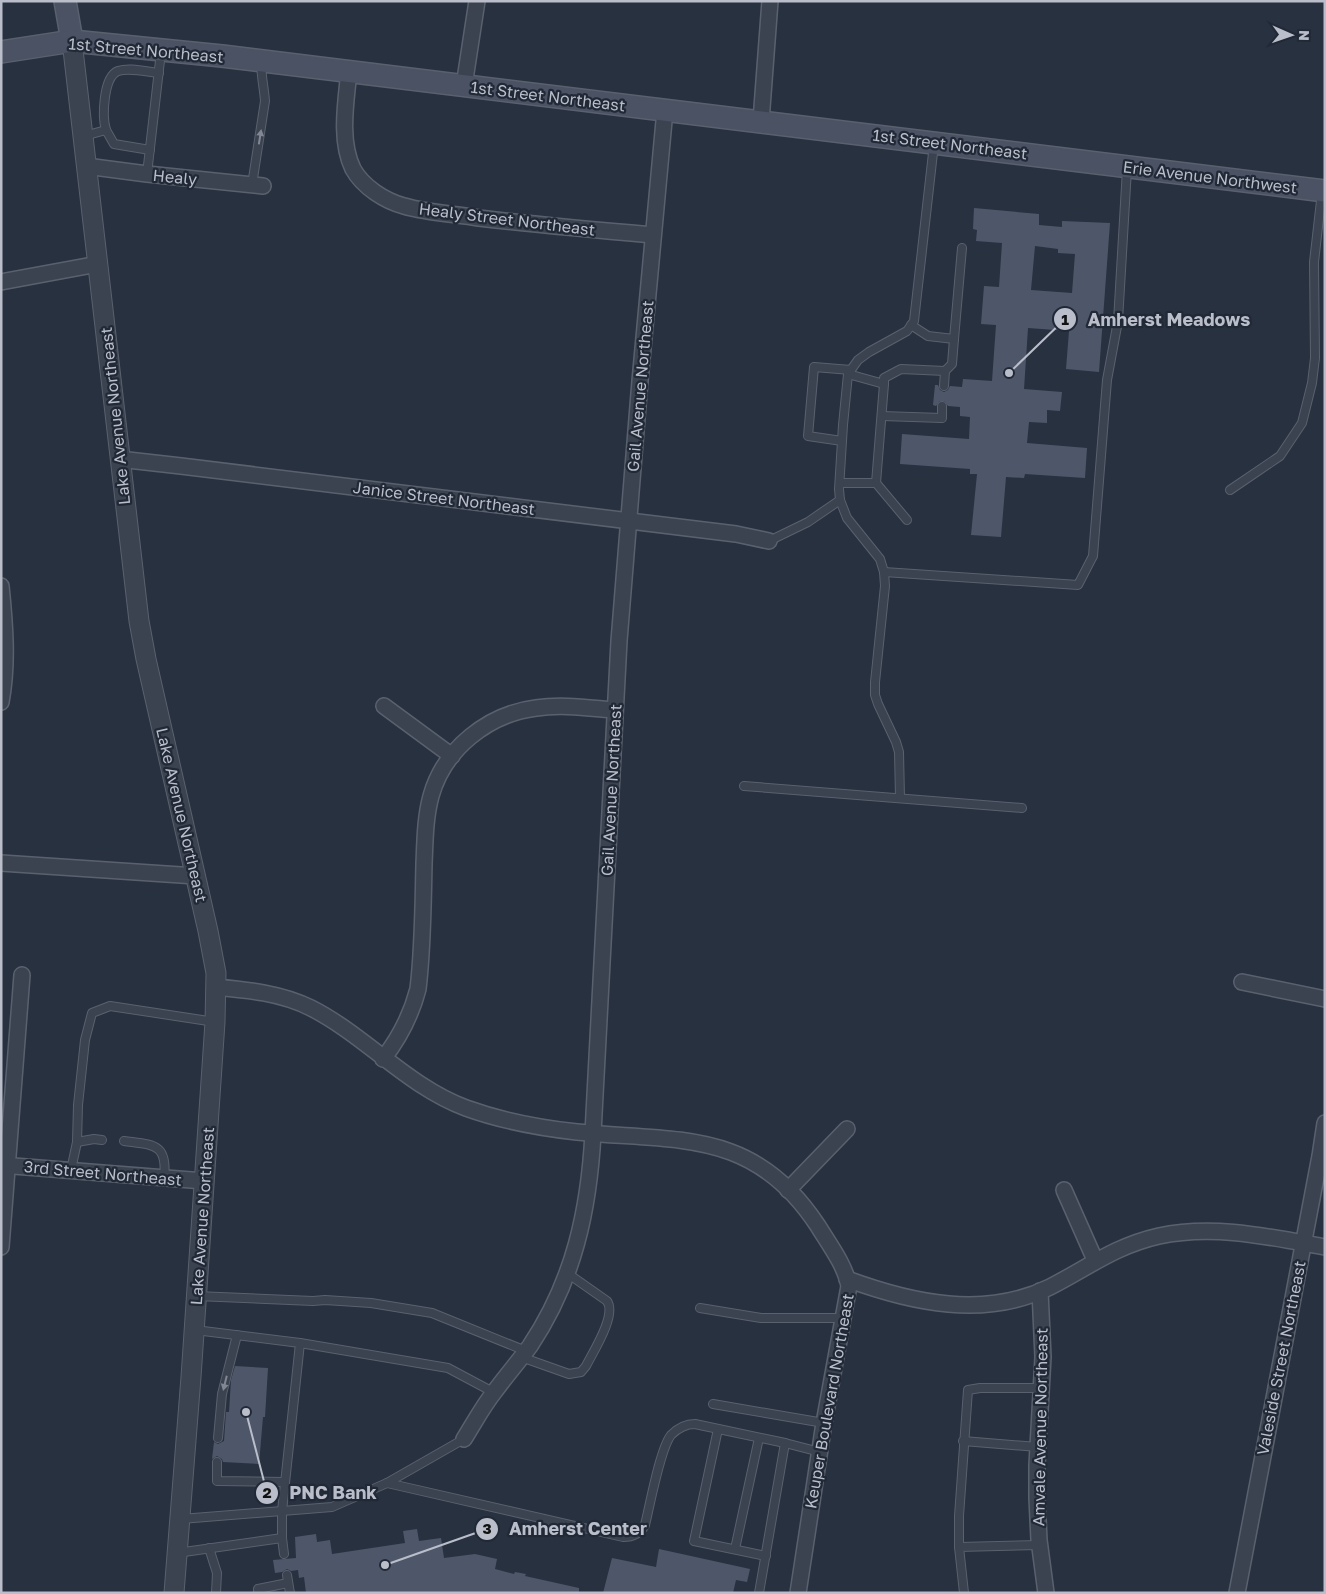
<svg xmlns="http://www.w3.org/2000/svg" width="1326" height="1594" font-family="'Golos Text',sans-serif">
  <rect width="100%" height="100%" fill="#283140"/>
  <g fill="#4e5769" fill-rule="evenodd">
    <path d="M974,208L1039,214V225L1062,227V221L1110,223L1099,372L1066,369L1069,331L1028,328L1024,389L1062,392L1060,411L1047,410V423L1029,422L1027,443L1087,448L1085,478L1025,474L1024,478L1006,477L1001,537L971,535L977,474H970V469L900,464L902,434L969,439L970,417L960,416V407L948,406L944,401H940L936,406L933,405L935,385H938L940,390L944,392L948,390L950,386L962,387L963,379L992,381L996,325L981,324L984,286L999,287L1002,243L976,241L977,230L973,229ZM1035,246L1058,249V253L1075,254L1072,293L1031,290Z"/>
    <polygon points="235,1366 268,1368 265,1417 263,1417 259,1464 223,1462 222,1459 217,1456 212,1459 214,1442 218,1444 224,1441 226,1412 229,1412 231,1380"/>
    <polygon points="417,1529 419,1541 441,1538 444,1558 475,1554 497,1559 495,1569 514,1574 515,1572 526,1574 525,1576 579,1588 579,1593 306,1593 304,1577 299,1578 298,1570 291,1571 287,1569 282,1572 275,1573 273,1560 296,1558 295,1537 316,1534 317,1542 330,1540 332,1554 405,1543 403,1531"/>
    <polygon points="659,1549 750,1569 747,1582 736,1580 733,1593 603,1593 612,1558 656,1567"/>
  </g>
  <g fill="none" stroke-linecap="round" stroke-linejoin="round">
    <defs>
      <g id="service">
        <polyline points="106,130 114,144 150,150"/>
        <path d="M84,136L106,130C102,117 103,77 118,71C130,67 147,72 159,73"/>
        <polyline points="147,174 161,52"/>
        <path d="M252,185L265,101C264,88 261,75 261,61"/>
        <polyline points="954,339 962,248"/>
        <polyline points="848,374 884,384 884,378 901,369 945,371 952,364 954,339 928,336 911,325"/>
        <polyline points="944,386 945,371"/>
        <polyline points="882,416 942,418 942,406"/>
        <polyline points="842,441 808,436 814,367 851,370"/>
        <polyline points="840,483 876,483 884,384"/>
        <polyline points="876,483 907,520"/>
        <polyline points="1230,490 1280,456 1302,423 1312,383 1315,358 1314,262 1322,192"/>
        <polyline points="769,541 808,522 840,500"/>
        <polyline points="884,572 1078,585 1093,556 1107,380 1118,321 1127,169"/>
        <polyline points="744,786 1022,808"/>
        <polyline points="900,798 899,752 896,742 878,704 875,695 875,682 885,586 884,572 880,559 847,518 840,500 839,489 843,425 848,374 858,360 869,352 907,331 914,321 934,144"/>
        <path d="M124,1141C153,1145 168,1143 164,1178"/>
        <polyline points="77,1142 94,1139 102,1140"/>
        <polyline points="71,1170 77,1142 78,1105 85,1040 92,1013 110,1006 215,1022"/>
        <polyline points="196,1296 313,1301 325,1300 371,1303 432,1313 526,1351"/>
        <polyline points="700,1308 761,1318 843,1318"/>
        <polyline points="195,1330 300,1343 282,1511 282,1538 284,1554"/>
        <polyline points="300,1343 448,1368 493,1392"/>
        <path d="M521,1357L569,1374L581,1372L586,1366C593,1352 617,1315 607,1301L567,1273"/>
        <polyline points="713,1404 824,1423"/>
        <polyline points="718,1429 694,1541 766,1556"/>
        <polyline points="218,1438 222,1394 237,1335"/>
        <polyline points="963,1441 1038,1447"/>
        <polyline points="217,1462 217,1481 284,1482"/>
        <path d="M387,1483L623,1537C633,1537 640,1534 645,1525C650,1505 660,1449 671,1435C678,1428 685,1424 695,1424L785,1443"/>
        <polyline points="181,1519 332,1507 387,1483 464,1439"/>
        <polyline points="959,1547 959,1516 968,1390 980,1388 1041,1388"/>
        <polyline points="209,1548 217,1573 216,1593"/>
        <polyline points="735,1549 759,1438"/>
        <polyline points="177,1553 282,1538"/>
        <polyline points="287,1575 290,1593"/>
        <polyline points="258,1593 258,1589 288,1583"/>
        <polyline points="759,1593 785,1443 820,1452"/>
        <polyline points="964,1593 959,1547 1040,1545"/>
      </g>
      <g id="minor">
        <path d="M349,71C346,102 339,140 353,169C363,187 385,201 404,206C428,213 455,214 479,218C537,225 595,230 653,235"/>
        <polyline points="464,86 477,1"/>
        <polyline points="761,121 770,1"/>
        <polyline points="86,166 147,174 263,186"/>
        <polyline points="1,282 98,264"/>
        <polyline points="119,459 181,466 736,534 769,541"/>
        <path d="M1,586C5,625 8,664 1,702"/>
        <polyline points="384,706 452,756"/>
        <polyline points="1,863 196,876"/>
        <polyline points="1242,982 1325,999"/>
        <path d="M215,987C248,990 281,993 311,1008C366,1036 407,1086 466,1108C502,1121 540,1128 577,1132C678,1142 754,1128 818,1226C829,1244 845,1265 849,1286L824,1423L798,1593"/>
        <path d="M383,1059C400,1037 411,1016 418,989C423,948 423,906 424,864C425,841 425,818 431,796C444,749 488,714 536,708C562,704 589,708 615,710"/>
        <polyline points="1,1165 204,1181"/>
        <polyline points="788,1190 847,1129"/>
        <polyline points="1064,1190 1095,1260"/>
        <polyline points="1,1247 22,975"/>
        <path d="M847,1279C912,1303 985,1319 1050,1287C1089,1267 1115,1246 1159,1236C1214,1224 1270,1237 1325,1247"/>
        <polyline points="1040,1291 1043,1357 1037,1465 1037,1498 1039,1540 1046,1593"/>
        <path d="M464,1439C474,1423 483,1406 495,1391C506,1376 519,1361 530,1346C574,1280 589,1210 593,1133L619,641L640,381L665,110"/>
        <polyline points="1237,1593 1320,1156 1325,1123"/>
      </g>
      <polyline id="tertiary" points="72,41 139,621 146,659 208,931 216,973 215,1022 191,1377 174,1593"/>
      <g id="secondary">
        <polyline points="65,1 72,41"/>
        <polyline points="1,52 72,41 222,56 1325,191"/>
      </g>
    </defs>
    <use href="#service" stroke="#5a616e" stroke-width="10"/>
    <use href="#minor" stroke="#5a616e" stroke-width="18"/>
    <use href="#tertiary" stroke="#5a616e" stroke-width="21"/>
    <use href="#secondary" stroke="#5a616e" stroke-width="24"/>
    <use href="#service" stroke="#3c4350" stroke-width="8"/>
    <use href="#minor" stroke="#3c4350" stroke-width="15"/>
    <use href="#tertiary" stroke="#3c4350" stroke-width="19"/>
    <use href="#secondary" stroke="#4a5263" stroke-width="21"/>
  </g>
  <defs><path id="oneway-solid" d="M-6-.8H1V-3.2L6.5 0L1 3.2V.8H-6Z" transform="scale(1.25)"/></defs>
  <g fill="#818793">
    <use href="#oneway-solid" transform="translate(260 137) rotate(-81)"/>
    <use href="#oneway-solid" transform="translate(225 1383) rotate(104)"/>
  </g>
  <g text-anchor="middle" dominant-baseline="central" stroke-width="4.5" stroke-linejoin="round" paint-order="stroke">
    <g font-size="16" fill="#b9beca" stroke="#212836">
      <text transform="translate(146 50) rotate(5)">1st Street Northeast</text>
      <text transform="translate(548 96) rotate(7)">1st Street Northeast</text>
      <text transform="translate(950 144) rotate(7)">1st Street Northeast</text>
      <text transform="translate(175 177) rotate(6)">Healy</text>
      <text transform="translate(1210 177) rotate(7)">Erie Avenue Northwest</text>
      <text transform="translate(507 219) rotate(7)">Healy Street Northeast</text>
      <text transform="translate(640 386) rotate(-85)">Gail Avenue Northeast</text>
      <text transform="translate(115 416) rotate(-96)">Lake Avenue Northeast</text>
      <text transform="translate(444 498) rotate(7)">Janice Street Northeast</text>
      <text transform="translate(611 790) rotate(-87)">Gail Avenue Northeast</text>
      <text transform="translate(182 815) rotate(77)">Lake Avenue Northeast</text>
      <text transform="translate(103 1173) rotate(5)">3rd Street Northeast</text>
      <text transform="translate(202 1216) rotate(-86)">Lake Avenue Northeast</text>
      <text transform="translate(1281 1358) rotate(-79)">Valeside Street Northeast</text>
      <text transform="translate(829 1401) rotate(-80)">Keuper Boulevard Northeast</text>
      <text transform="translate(1040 1427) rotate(-89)">Amvale Avenue Northeast</text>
    </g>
  </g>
  <path fill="none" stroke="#b9beca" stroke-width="2" d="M1009 373L1065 319M246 1412L267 1493M385 1565L487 1529"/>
  <g fill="#b9beca" stroke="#212836" stroke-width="2">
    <circle cx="1009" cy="373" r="5"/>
    <circle cx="246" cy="1412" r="5"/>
    <circle cx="385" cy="1565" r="5"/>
    <circle cx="1065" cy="319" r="12"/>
    <circle cx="267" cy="1493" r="12"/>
    <circle cx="487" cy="1529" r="12"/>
  </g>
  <g font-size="15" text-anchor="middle" font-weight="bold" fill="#111">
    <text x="1065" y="325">1</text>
    <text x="267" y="1498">2</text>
    <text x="487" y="1534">3</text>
  </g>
  <g font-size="18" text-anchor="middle" font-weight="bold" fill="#b9beca" stroke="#212836" stroke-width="4.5" stroke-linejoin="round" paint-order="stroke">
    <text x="1169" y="326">Amherst Meadows</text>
    <text x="333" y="1499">PNC Bank</text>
    <text x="578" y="1535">Amherst Center</text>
  </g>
  <rect width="1326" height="1594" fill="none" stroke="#b9beca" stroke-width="5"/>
  <g transform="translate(1291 35) rotate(92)" stroke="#212836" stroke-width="4" paint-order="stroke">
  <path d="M0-4L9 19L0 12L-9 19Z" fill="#b9beca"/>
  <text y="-8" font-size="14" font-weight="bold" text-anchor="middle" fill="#b9beca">N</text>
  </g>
</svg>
